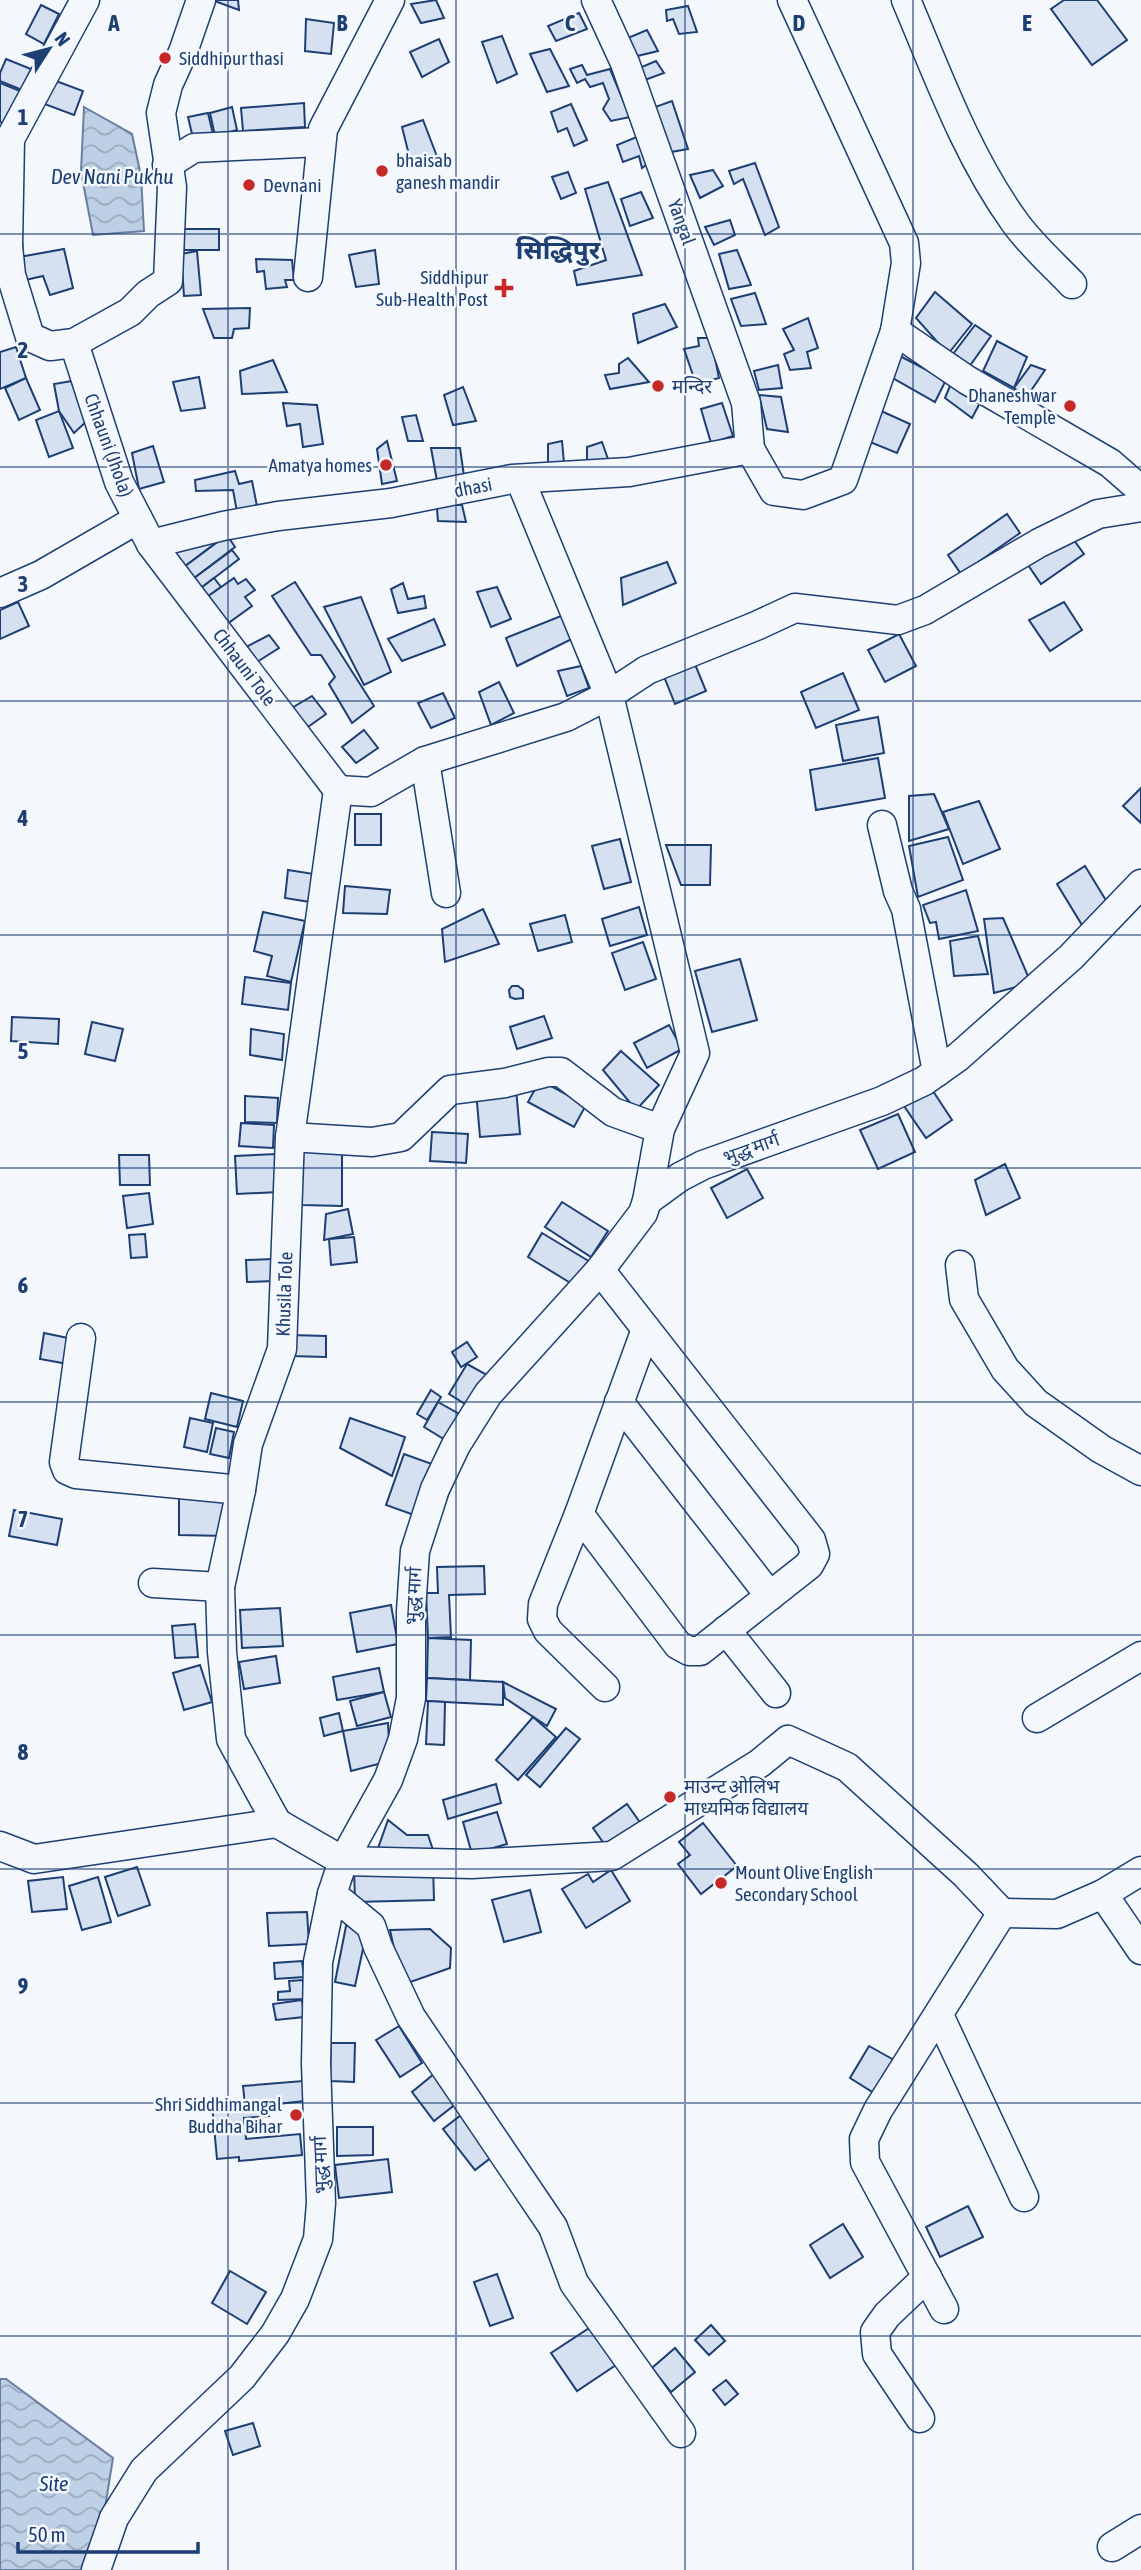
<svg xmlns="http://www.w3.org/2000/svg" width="1141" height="2570" font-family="'Asap Condensed','Noto Sans Devanagari',sans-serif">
  <defs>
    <pattern id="water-waves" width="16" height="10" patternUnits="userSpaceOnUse" patternTransform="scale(1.75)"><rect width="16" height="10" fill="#bed0e5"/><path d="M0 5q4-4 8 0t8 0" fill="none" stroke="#9aaabe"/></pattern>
  </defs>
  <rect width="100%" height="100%" fill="#f4f7fb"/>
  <g fill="url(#water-waves)" stroke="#687fa3" stroke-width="2">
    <polygon points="84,107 132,134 141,176 144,231 93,235 81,172"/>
    <polygon points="0,2379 6,2379 113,2458 95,2570 0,2570"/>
  </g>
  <g fill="#d5e0f0" stroke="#1d3f73" stroke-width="2">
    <polygon points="212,0 238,0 239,10"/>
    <polygon points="436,0 444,18 421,23 411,4"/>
    <polygon points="1064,0 1097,0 1127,40 1092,65 1051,9"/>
    <polygon points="41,5 59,14 44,44 26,34"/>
    <polygon points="688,6 697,32 679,34 673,19 667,21 666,10"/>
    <polygon points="579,13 587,29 556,41 548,26"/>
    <polygon points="306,19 334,23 331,54 305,51"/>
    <polygon points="647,30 658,51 633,57 623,40"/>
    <polygon points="502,36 517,74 497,83 482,42"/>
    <polygon points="439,39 449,62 422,77 410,52"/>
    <polygon points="550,49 569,86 547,92 530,54"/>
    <polygon points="6,59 31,69 22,90 0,81 0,73"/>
    <polygon points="656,61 664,73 642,81 637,69"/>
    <polygon points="582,65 587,75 610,69 630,117 611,121 603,109 609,99 603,83 590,87 585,79 577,83 570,69"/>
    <polygon points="48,78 83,91 74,115 39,102"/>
    <polygon points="0,83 25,93 12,127 0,122"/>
    <polygon points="672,101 688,149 671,152 655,107"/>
    <polygon points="304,103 305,127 243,131 241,108"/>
    <polygon points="571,104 587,140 574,146 567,128 558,132 551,112"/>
    <polygon points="232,107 237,130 215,136 210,113"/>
    <polygon points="208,113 213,134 193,138 188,117"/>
    <polygon points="423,120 438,159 412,167 402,127"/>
    <polygon points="639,136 650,162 642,168 639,156 623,162 617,145"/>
    <polygon points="755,163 779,227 765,235 743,179 734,184 729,171"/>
    <polygon points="713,170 723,186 700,198 690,175"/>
    <polygon points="568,172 576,193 561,199 552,177"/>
    <polygon points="608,182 642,275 577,285 574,271 606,260 585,189"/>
    <polygon points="641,192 653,218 630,226 621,199"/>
    <polygon points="730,220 735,235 714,245 705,227"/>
    <polygon points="183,229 219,229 219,250 184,250"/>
    <polygon points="64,249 73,288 50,295 43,276 21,281 14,258"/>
    <polygon points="375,250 379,284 356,287 349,255"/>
    <polygon points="737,250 751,285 729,289 719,254"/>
    <polygon points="197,251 201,295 184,296 181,254"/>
    <polygon points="256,259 292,260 294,280 285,280 287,287 266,289 264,271 257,272"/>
    <polygon points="935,292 972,324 948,354 916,318"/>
    <polygon points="755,293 766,324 741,326 731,299"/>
    <polygon points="665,304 677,327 638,343 633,314"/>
    <polygon points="250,308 249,328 234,329 232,338 214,338 203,309"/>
    <polygon points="808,318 818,348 807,352 811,368 790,370 784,354 794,350 783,329"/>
    <polygon points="975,325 991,336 969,367 950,358"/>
    <polygon points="698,338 711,338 719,378 696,384 684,349 699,346"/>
    <polygon points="997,341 1027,357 1014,388 983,371"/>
    <polygon points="16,347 26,378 0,389 0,352"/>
    <polygon points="900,356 946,380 935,402 891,377"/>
    <polygon points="628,358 649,382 610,389 605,375 619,373 619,364"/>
    <polygon points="273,360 287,392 242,394 240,371"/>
    <polygon points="778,365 782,388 759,390 754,371"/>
    <polygon points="1031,365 1045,370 1026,398 1014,388"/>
    <polygon points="199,377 205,408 181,411 173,382"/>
    <polygon points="26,378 40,410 19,420 5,388"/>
    <polygon points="78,380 88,420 74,433 59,411 54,384"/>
    <polygon points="952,381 981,401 972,418 945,398"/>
    <polygon points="463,387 476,421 453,425 444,395"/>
    <polygon points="759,395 781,397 788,432 767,429"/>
    <polygon points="283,403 317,405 323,444 303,447 300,424 287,426"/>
    <polygon points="722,403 733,436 711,443 701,409"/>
    <polygon points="879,410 910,424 897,453 865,440"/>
    <polygon points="59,411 73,448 49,457 36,420"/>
    <polygon points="416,415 423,441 408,441 402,417"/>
    <polygon points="387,441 397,481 382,484 377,449"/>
    <polygon points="562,441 564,463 548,465 548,444"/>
    <polygon points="602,442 608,459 587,464 587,447"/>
    <polygon points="153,446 164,482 139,489 132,453"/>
    <polygon points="431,448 460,448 464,476 437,481"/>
    <polygon points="235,471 239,484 252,481 257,506 237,512 233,490 196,491 195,480"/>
    <polygon points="436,498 450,505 462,505 466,522 438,521"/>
    <polygon points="1007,514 1020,533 961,574 948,555"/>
    <polygon points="210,532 217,542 184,567 166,542"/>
    <polygon points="1068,532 1084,554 1041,584 1026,562"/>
    <polygon points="227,535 235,547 193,579 184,567"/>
    <polygon points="232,550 239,559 201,588 193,579"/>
    <polygon points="667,562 676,583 623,605 621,578"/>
    <polygon points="214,578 221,587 207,597 201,588"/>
    <polygon points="234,578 238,584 246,579 255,590 245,597 252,606 227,624 207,597"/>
    <polygon points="295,582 374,706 352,723 329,684 335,677 321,655 311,655 272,596"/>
    <polygon points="403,583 408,599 424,596 426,608 398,613 391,589"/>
    <polygon points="497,587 511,619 491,627 477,592"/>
    <polygon points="361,597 391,672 364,685 324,607"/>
    <polygon points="18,602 29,626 0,639 0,610"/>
    <polygon points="1064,602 1082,630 1050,651 1029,620"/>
    <polygon points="571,612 580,635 517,666 506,638"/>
    <polygon points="434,619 445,645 402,661 388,639"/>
    <polygon points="899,634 916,666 885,682 868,650"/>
    <polygon points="269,635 279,648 257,662 246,647"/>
    <polygon points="692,657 706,691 675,704 661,669"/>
    <polygon points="581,666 589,688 567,696 558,671"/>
    <polygon points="843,673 859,710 816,728 801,692"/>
    <polygon points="499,682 514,713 491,725 479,692"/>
    <polygon points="443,693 455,718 431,728 418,703"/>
    <polygon points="312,696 326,714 301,732 285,712"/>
    <polygon points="878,717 884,753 843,761 836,725"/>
    <polygon points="364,730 378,748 356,763 342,747"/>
    <polygon points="878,758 885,798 816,810 810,770"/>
    <polygon points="1141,788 1141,823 1123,806"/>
    <polygon points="934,794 949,829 909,841 909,796"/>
    <polygon points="979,801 1000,849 963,864 943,812"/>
    <rect x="355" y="814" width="26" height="31"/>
    <polygon points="948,837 963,880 918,897 909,846"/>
    <polygon points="620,839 631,882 604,889 592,846"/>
    <polygon points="666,845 711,845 710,885 681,885"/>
    <polygon points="1085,866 1110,907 1082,925 1057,884"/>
    <polygon points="288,870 314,874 310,902 285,898"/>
    <polygon points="345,886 390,890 387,914 343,913"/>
    <polygon points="966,890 978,931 939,939 936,922 930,923 923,905"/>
    <polygon points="639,907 647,935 610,946 602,919"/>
    <polygon points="483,909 499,944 445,962 442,929"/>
    <polygon points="263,912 305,921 291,982 267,976 272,956 254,951"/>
    <polygon points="565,915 572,942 538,951 530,924"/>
    <polygon points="1003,918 1031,983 994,993 984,919"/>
    <polygon points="978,936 988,974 954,976 950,941"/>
    <polygon points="643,942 656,979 625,990 612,953"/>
    <polygon points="740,959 757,1020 712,1032 695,971"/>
    <polygon points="245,977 291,983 288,1010 242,1004"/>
    <polygon points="512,986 518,986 523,990 523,998 515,999 510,997 509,990"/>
    <polygon points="544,1016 552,1038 517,1049 510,1027"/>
    <polygon points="12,1017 59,1019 58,1044 11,1041"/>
    <polygon points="92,1022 123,1029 115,1061 85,1054"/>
    <polygon points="669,1025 682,1049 647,1068 634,1043"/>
    <polygon points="251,1029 284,1034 282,1060 250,1055"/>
    <polygon points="621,1051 659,1085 636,1110 603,1070"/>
    <polygon points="540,1080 586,1105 574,1127 528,1102"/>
    <polygon points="516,1088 520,1134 480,1137 476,1091"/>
    <polygon points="931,1088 952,1120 926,1138 904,1106"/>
    <polygon points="245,1096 278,1098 277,1123 245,1122"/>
    <polygon points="898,1114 915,1152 878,1169 860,1130"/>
    <polygon points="241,1123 274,1125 273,1148 239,1146"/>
    <polygon points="432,1132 468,1134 466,1163 430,1161"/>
    <polygon points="302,1149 342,1149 342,1206 302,1205"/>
    <polygon points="277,1154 279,1192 237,1194 235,1156"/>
    <polygon points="119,1155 149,1155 150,1185 120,1185"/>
    <polygon points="1005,1164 1020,1198 986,1215 975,1180"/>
    <polygon points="747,1169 763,1198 727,1218 711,1188"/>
    <polygon points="149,1193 153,1224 127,1228 123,1196"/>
    <polygon points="562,1202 608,1231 591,1257 545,1227"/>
    <polygon points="348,1209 353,1234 324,1240 326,1214"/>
    <polygon points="542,1233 592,1263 577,1287 528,1257"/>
    <polygon points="145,1234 147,1257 131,1258 129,1235"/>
    <polygon points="354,1237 357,1262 331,1265 329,1239"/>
    <polygon points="274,1259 275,1281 247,1282 246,1260"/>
    <polygon points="44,1333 73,1339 68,1364 40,1359"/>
    <polygon points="290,1335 326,1336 326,1357 290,1356"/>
    <polygon points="467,1342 477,1357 461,1367 452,1352"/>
    <polygon points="467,1364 489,1376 470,1407 449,1394"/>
    <polygon points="431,1390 441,1397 427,1420 417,1414"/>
    <polygon points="211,1393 243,1401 237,1427 205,1419"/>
    <polygon points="438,1402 461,1415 447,1441 424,1427"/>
    <polygon points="190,1418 213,1423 207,1452 184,1447"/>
    <polygon points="350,1418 405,1437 392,1476 340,1448"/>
    <polygon points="216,1428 234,1432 229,1458 210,1454"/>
    <polygon points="404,1454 432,1464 414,1515 386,1505"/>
    <polygon points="179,1497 228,1497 227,1536 179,1535"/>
    <polygon points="14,1510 62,1519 57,1545 9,1536"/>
    <polygon points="484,1566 485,1594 449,1595 451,1637 428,1638 426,1593 438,1593 437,1567"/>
    <polygon points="391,1605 398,1644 357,1652 350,1613"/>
    <polygon points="280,1608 283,1646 242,1648 240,1610"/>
    <polygon points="195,1624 198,1657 175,1658 172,1626"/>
    <polygon points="428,1638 471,1640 470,1680 427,1678"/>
    <polygon points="276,1656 280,1683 244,1689 239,1662"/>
    <polygon points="200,1665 212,1702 184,1710 173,1673"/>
    <polygon points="379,1668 384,1692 337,1700 333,1677"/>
    <polygon points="427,1678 503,1682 503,1705 426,1701"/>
    <polygon points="503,1682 556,1709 547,1726 505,1698"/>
    <polygon points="384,1692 391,1717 357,1726 350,1701"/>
    <polygon points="428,1701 445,1702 444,1745 426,1744"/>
    <polygon points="339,1713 343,1731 324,1736 320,1718"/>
    <polygon points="533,1717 556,1737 518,1780 496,1760"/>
    <polygon points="388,1723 390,1761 351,1771 343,1731"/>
    <polygon points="566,1728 580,1739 540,1787 526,1775"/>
    <polygon points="496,1784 501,1803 448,1819 443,1800"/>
    <polygon points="627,1804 646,1831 612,1855 593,1828"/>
    <polygon points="497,1812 507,1844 472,1854 463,1822"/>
    <polygon points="388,1820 407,1835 428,1835 434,1853 376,1854"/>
    <polygon points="703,1823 737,1866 701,1894 678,1864 690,1855 679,1842"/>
    <polygon points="433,1866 434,1900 355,1902 354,1869"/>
    <polygon points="137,1867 150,1905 118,1916 105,1877"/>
    <polygon points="611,1870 630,1901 586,1928 562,1889 588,1874 593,1882"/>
    <polygon points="63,1877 67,1909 32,1912 28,1881"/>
    <polygon points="98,1877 111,1922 82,1930 69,1886"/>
    <polygon points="530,1890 541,1932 504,1942 492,1900"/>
    <polygon points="307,1912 309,1944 269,1946 267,1913"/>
    <polygon points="347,1921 368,1926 355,1986 335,1982"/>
    <polygon points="430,1929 451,1948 450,1968 402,1985 390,1930"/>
    <polygon points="302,1961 304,1977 275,1979 274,1963"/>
    <polygon points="303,1980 304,1999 278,2000 278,1992 290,1991 289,1981"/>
    <polygon points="302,2000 304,2017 276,2020 273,2004"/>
    <polygon points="399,2026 422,2063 400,2077 376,2040"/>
    <polygon points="331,2043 355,2043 354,2082 330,2081"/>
    <polygon points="869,2046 894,2060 874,2093 850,2078"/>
    <polygon points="434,2074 457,2103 434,2121 412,2092"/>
    <polygon points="303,2081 305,2101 268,2105 269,2116 244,2118 246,2139 300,2134 302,2155 239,2161 239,2157 217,2159 212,2105 244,2102 245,2105 243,2086"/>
    <polygon points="465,2112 497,2153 475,2170 443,2129"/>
    <polygon points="337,2127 373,2127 373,2155 337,2156"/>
    <polygon points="388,2159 392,2192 339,2198 335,2165"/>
    <polygon points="968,2206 983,2237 940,2257 926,2227"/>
    <polygon points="843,2224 863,2257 830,2278 810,2245"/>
    <polygon points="230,2271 266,2292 247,2324 212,2303"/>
    <polygon points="497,2274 513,2318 490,2326 474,2282"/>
    <polygon points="597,2323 622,2361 577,2391 551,2353"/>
    <polygon points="711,2325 725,2341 709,2355 695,2340"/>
    <polygon points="675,2348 695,2372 671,2392 652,2368"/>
    <polygon points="726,2380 738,2394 725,2405 713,2390"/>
    <polygon points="253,2423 260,2446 233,2455 225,2431"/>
  </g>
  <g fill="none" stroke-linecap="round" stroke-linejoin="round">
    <defs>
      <g id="minor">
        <polyline points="596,0 625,63 746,403 750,449 774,491 803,495 843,480 895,331 967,380 1110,463 1141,490"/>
        <polyline points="792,0 904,243 906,263 895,331"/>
        <path d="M906,0C938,75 966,154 1014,221C1030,244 1053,264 1072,284"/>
        <polyline points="167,165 194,148 321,142"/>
        <polyline points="8,246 10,139 85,0"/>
        <polyline points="0,247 8,246 11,275 30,337 50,346 74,343 130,312 148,294 168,281 172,187 161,113 168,85 183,52 201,0"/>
        <polyline points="308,277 323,129 390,0"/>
        <polyline points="74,343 119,482 151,544 338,790"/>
        <polyline points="524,479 524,489 609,695 695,1053 660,1129 647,1201"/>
        <polyline points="151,544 223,526 278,516 391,503 512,479 629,472 750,449"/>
        <polyline points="0,593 41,575 138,519"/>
        <polyline points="425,761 446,893"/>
        <polyline points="338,790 371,792 425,761 566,717 609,695 647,670 756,626 795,608 898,620 925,610 1039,543 1098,514 1141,507"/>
        <polyline points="882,825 898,891 906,909 937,1072"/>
        <polyline points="290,1137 372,1142 401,1137 450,1090 505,1083 548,1072 561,1072 613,1112 660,1129"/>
        <polyline points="960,1265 964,1299 1005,1369 1036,1403 1101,1449 1141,1471"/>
        <polyline points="81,1338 64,1462 67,1470 76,1474 241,1490"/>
        <polyline points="619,1402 770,1596"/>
        <polyline points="579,1514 678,1645 689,1651 700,1651 809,1565 815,1554 811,1540 600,1270"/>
        <polyline points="153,1583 220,1587"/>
        <polyline points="726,1630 776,1693"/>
        <polyline points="605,1687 548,1631 542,1619 543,1604 579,1514 646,1329"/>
        <polyline points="1037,1718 1141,1656"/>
        <polyline points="277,1823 231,1739 222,1652 220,1587 241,1490 248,1444 282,1349 290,1137 338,790"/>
        <polyline points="0,1846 34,1859 277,1823 343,1861 472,1864 612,1856 760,1763 788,1740 847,1767 966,1875 1002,1913 878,2110 864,2139 865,2162 944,2309"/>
        <polyline points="332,1894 371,1926 378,1947 411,2017 553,2227 574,2283 681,2433"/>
        <polyline points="1103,1894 1141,1950"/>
        <polyline points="1002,1913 1057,1914 1103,1894 1141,1871"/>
        <polyline points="939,2015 1024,2197"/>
        <polyline points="920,2418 877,2354 875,2332 887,2315 927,2277"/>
        <polyline points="1112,2547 1141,2529"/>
        <polyline points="96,2570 114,2518 144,2470 242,2377 275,2334 295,2299 318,2239 321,2203 316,2064 318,1962 332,1894 343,1861 388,1780 403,1739 411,1698 411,1611 415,1551 435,1489 456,1445 488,1394 600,1270 643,1213 647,1201 680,1177 703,1165 882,1101 924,1081 958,1057 1071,957 1141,884"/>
      </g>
    </defs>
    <use href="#minor" stroke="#1d3f73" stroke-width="31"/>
    <use href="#minor" stroke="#f4f7fb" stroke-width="28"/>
  </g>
  <path fill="none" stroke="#1d3f73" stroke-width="2" stroke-opacity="0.55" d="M228,0V2570M456,0V2570M685,0V2570M913,0V2570M0,234H1141M0,467H1141M0,701H1141M0,935H1141M0,1168H1141M0,1402H1141M0,1635H1141M0,1869H1141M0,2103H1141M0,2336H1141"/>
  <g fill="#c62828" stroke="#f4f7fb" stroke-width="2.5">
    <circle cx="165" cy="58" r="7"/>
    <circle cx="382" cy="171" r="7"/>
    <circle cx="249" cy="185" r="7"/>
    <path d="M500.5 277.5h7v7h7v7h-7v7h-7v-7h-7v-7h7z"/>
    <circle cx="658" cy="386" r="7"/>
    <circle cx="1070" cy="406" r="7"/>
    <circle cx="386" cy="465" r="7"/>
    <circle cx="670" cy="1797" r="7"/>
    <circle cx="721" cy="1883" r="7"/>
    <circle cx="296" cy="2115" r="7"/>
  </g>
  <g text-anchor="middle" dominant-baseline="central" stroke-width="5" stroke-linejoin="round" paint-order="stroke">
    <g font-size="19" fill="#1d3f73" stroke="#f4f7fb" text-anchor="start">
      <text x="179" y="58">Siddhipur thasi</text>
      <text x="396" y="160">bhaisab<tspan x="396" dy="22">ganesh mandir</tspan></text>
      <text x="263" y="185">Devnani</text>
      <text x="488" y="277" text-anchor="end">Siddhipur<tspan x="488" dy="22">Sub-Health Post</tspan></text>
      <text x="672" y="386">मन्दिर</text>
      <text x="1056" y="395" text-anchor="end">Dhaneshwar<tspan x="1056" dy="22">Temple</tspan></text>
      <text x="372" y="465" text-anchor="end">Amatya homes</text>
      <text x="684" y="1786">माउन्ट ओलिभ<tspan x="684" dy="22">माध्यमिक विद्यालय</tspan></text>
      <text x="735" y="1872">Mount Olive English<tspan x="735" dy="22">Secondary School</tspan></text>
      <text x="282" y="2104" text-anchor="end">Shri Siddhimangal<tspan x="282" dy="22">Buddha Bihar</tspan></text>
    </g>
    <g font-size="19" fill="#1d3f73" stroke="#f4f7fb">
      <text transform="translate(682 222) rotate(70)">Yangal</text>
      <text transform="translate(109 445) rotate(70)">Chhauni (Jhola)</text>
      <text transform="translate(473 487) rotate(-11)">dhasi</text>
      <text transform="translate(245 667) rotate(53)">Chhauni Tole</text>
      <text transform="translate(751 1148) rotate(-20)">भुद्ध मार्ग</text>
      <text transform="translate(284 1294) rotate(-88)">Khusila Tole</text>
      <text transform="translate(413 1596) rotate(-87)">भुद्ध मार्ग</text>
      <text transform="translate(320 2165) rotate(-92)">भुद्ध मार्ग</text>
    </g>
    <g font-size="21" font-style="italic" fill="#1d3f73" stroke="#f4f7fb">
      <text x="112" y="176">Dev Nani Pukhu</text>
      <text x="54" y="2483">Site</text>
    </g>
    <g font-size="26" font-weight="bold" fill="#1d3f73" stroke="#f4f7fb">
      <text x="558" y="250">सिद्धिपुर</text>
    </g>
  </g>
  <g font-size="23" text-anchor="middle" font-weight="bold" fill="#1d3f73" stroke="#f4f7fb" stroke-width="5" stroke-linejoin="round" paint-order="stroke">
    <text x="114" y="31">A</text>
    <text x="342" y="31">B</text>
    <text x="570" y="31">C</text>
    <text x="799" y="31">D</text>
    <text x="1027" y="31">E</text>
    <text x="23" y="125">1</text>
    <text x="23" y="358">2</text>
    <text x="23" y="592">3</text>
    <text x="23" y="826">4</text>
    <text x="23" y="1059">5</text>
    <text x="23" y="1293">6</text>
    <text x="23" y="1527">7</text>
    <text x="23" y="1760">8</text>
    <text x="23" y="1994">9</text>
  </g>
  <g transform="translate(49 49) rotate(54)" stroke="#f4f7fb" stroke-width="5" paint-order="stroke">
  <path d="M0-5L12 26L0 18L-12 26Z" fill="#1d3f73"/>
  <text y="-10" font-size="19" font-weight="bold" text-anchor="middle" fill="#1d3f73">N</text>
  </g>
  <path d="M18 2542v10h180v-10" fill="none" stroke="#1d3f73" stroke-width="3.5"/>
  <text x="28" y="2542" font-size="21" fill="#1d3f73" stroke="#f4f7fb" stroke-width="5" paint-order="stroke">50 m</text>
</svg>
